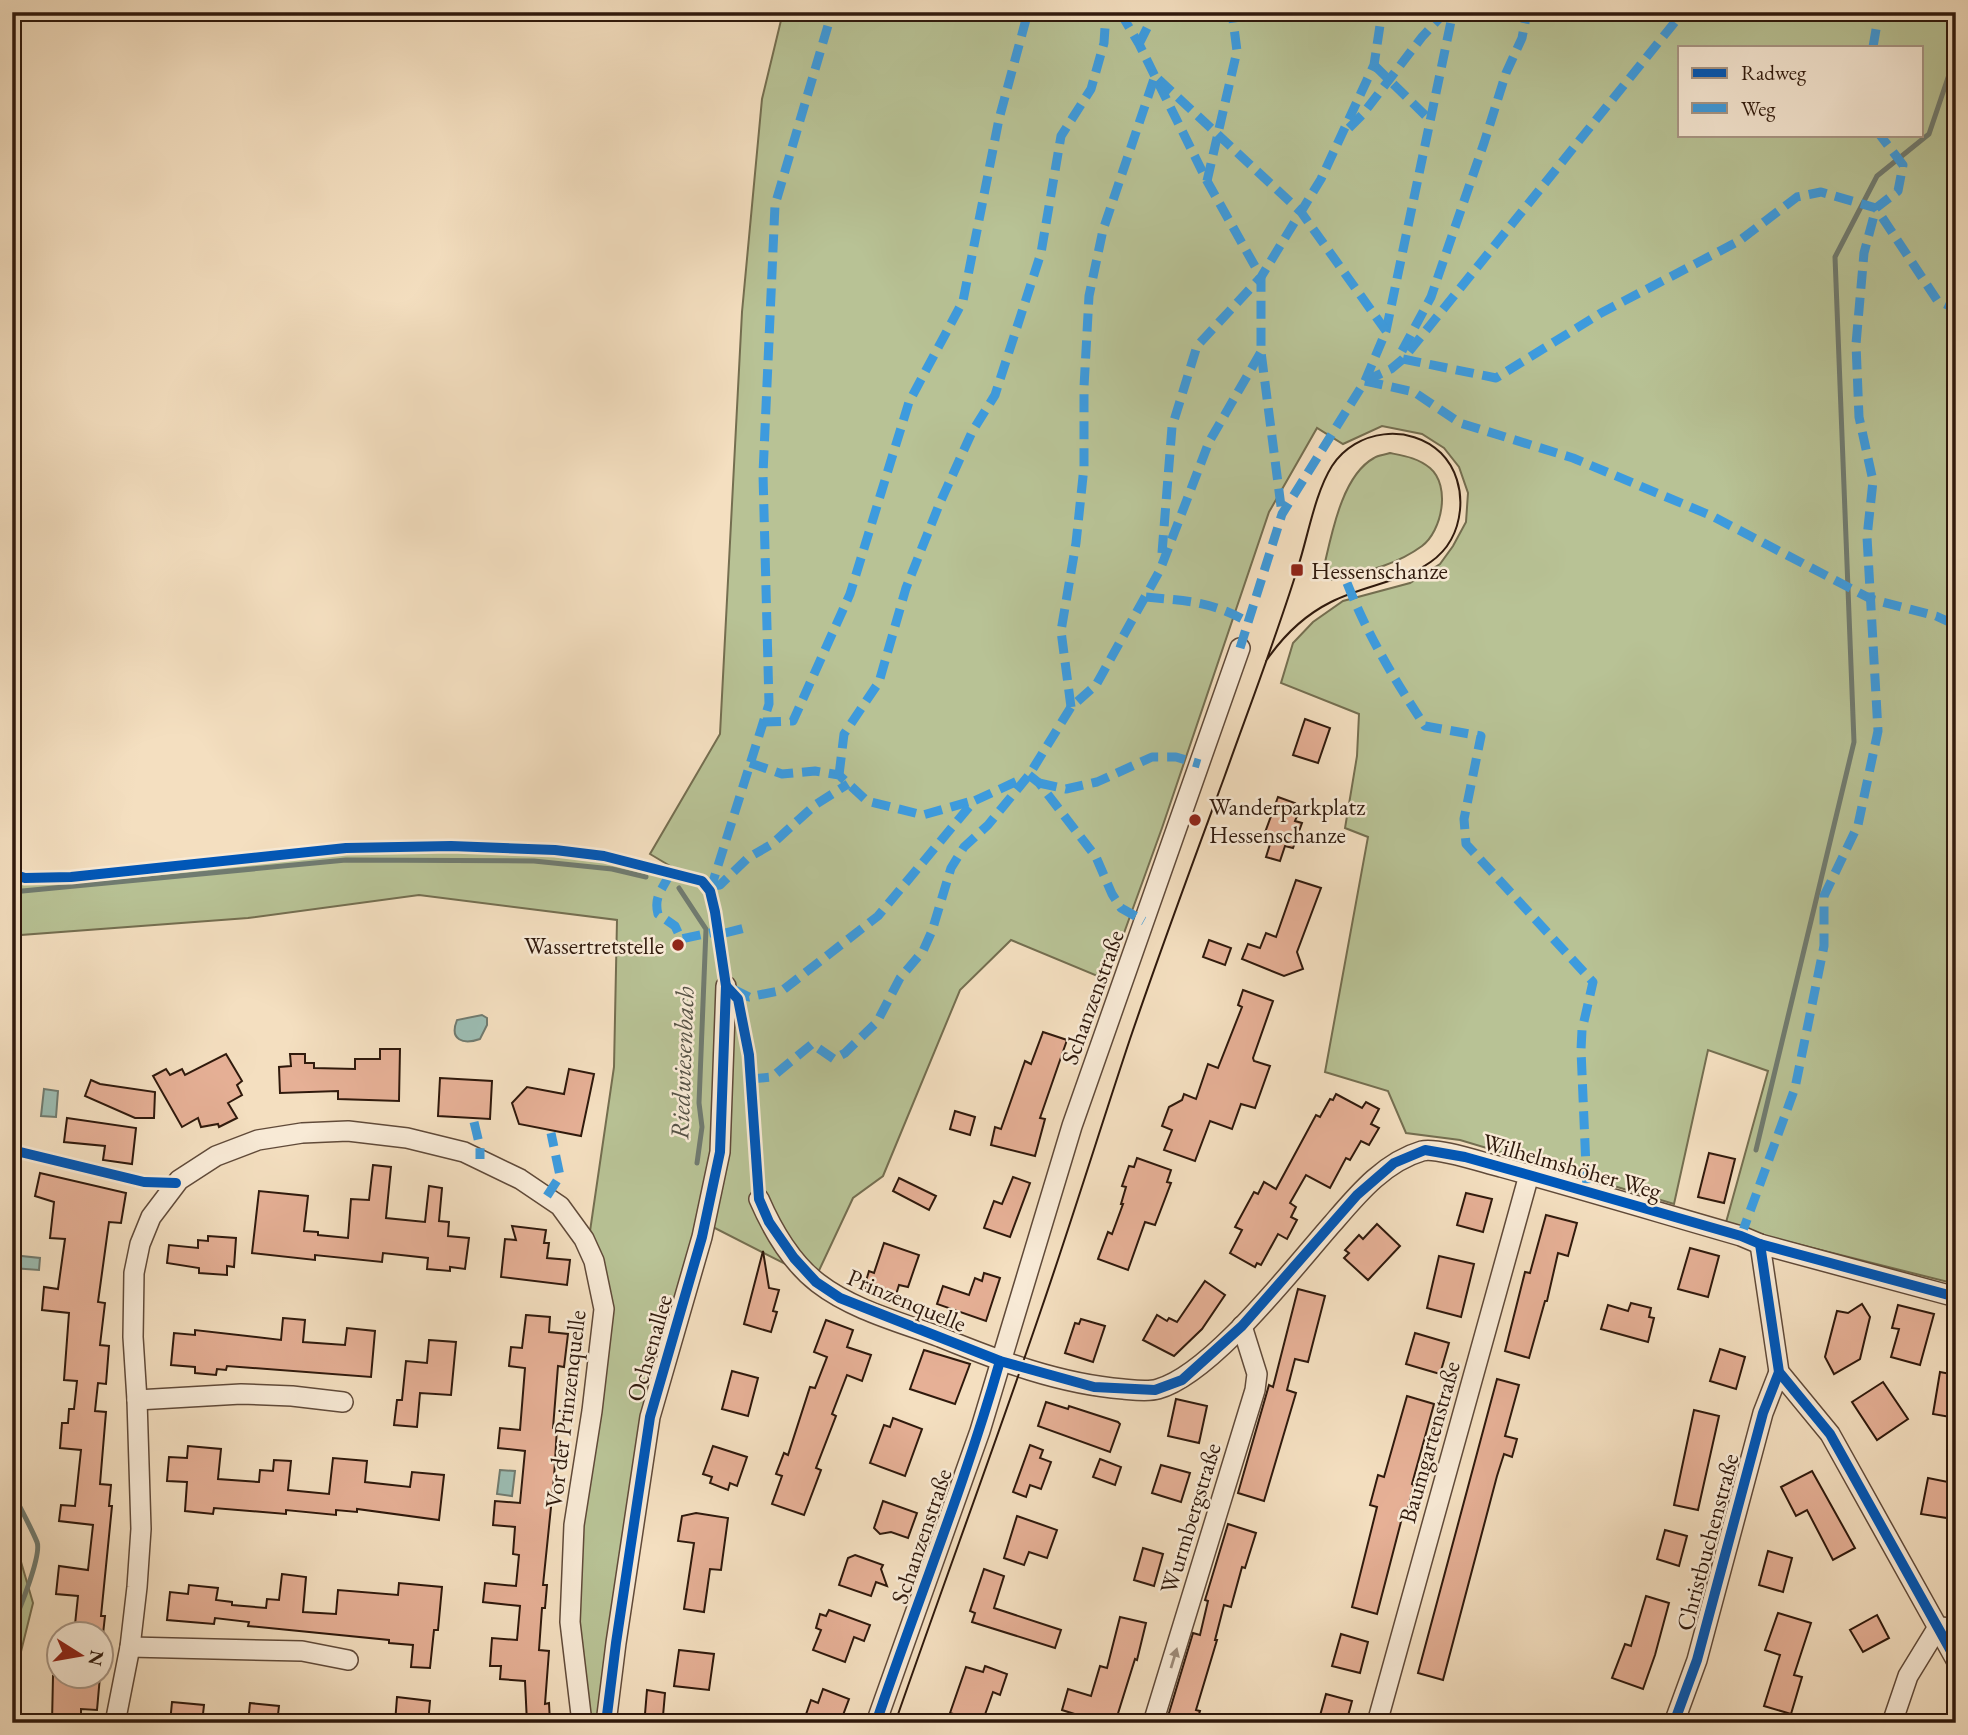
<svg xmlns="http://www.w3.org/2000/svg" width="1968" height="1735" font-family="'EB Garamond',serif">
  <rect width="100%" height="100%" fill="#f4dfc0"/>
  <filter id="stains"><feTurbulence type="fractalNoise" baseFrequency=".00286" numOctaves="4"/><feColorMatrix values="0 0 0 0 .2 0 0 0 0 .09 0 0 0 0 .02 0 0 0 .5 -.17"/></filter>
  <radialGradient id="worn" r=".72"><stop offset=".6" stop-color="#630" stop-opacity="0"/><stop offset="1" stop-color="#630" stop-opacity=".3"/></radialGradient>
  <g fill="#b8c295" stroke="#746e50" stroke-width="2" fill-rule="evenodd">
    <path d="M783,12H1956V1284L1725,1226L1768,1071L1708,1050L1674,1204L1460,1140L1406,1133L1388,1091L1325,1072L1368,837L1345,828L1357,756L1359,714L1281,683L1293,643L1313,622L1343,601L1410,583L1440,564L1453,546L1466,522L1468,493L1459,467L1444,448L1422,434L1382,426L1343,444L1317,428L1269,512L1162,828L1107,980L1011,940L960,990L883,1176L853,1198L815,1279L707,1224L646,1414L602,1723H588L577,1621L580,1527L605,1358L589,1238L614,1067L617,920L419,895L248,918L21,935L12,963V880L24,883L71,881L346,852L444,849L554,854L603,859L697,882L650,854L720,734L742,312L762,99ZM1679,47H1921V135H1679Z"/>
    <path d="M1390,453C1405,456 1418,458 1430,468C1451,486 1442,531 1422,546C1395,566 1363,572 1331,580L1323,571C1331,538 1341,476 1374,458C1378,455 1385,455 1390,453Z"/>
    <path d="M12,1371C24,1406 24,1423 12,1458Z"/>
    <polygon points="12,1531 33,1603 12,1688"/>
  </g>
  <g fill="#9cbdb3" stroke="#707b70" stroke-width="2">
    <path d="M482,1015L487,1018V1025L480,1039C463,1045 449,1040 457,1020Z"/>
    <polygon points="44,1089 58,1091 56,1117 41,1116"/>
    <polygon points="12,1255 40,1258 39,1270 12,1268"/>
    <polygon points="500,1470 515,1471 512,1496 497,1494"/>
  </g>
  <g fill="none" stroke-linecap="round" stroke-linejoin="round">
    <g stroke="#707b70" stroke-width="5">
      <polyline points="679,888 706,929 699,1103 702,1127 697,1163"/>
      <polyline points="12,892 346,860 534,861 612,869 646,877"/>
      <polyline points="1756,1150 1854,742 1835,257 1877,176 1929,134 1956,54"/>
      <path d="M12,1491C20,1508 30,1525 37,1542C42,1555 19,1611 12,1626"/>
    </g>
  </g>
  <g fill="#e6b096" stroke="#2f190c" stroke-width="2">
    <polygon points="1305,719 1330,728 1318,763 1293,755"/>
    <polygon points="1278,797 1295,803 1291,814 1297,816 1295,821 1302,823 1293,848 1285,846 1280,861 1266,857 1271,841 1263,838"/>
    <polygon points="1296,880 1321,888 1297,952 1303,969 1284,976 1242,959 1248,944 1260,948 1266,933 1276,937"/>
    <polygon points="1209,940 1231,948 1225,965 1203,957"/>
    <polygon points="1243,990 1273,1001 1253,1058 1254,1061 1270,1066 1255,1108 1241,1104 1232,1129 1210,1121 1195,1161 1164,1150 1172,1130 1162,1126 1169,1107 1182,1100 1184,1094 1196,1099 1208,1064 1218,1068 1242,1007 1238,1005"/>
    <polygon points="1043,1032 1067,1040 1040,1118 1045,1119 1035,1156 991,1145 995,1127 1001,1129 1025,1061 1031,1064"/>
    <polygon points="380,1049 400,1049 399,1101 338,1099 338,1091 280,1093 279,1067 291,1066 290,1054 305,1054 305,1063 314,1063 314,1068 355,1069 355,1059 380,1059"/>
    <polygon points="226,1054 242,1081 237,1085 242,1095 228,1103 237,1118 219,1127 218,1124 201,1127 198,1118 182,1127 153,1076 166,1069 170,1075 182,1069 185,1075"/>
    <polygon points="569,1069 594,1074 581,1136 519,1124 512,1103 527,1087 564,1094"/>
    <polygon points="440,1078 492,1081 490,1119 438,1116"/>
    <polygon points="91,1080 100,1084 155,1092 154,1118 135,1118 85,1096"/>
    <polygon points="1336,1094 1362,1108 1366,1102 1379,1109 1371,1124 1379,1128 1369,1145 1361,1141 1350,1160 1346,1158 1330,1188 1306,1175 1290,1203 1296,1207 1291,1217 1297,1220 1287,1239 1278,1234 1261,1265 1257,1263 1255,1267 1230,1253 1242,1230 1235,1227 1254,1192 1258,1194 1264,1182 1276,1189 1316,1115 1320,1117 1330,1099 1333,1100"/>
    <polygon points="955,1111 975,1117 970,1135 950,1129"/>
    <polygon points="67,1118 136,1128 132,1164 103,1160 105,1146 64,1142"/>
    <polygon points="1709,1153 1735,1159 1724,1203 1698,1197"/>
    <polygon points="1137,1158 1171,1170 1167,1182 1171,1183 1155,1225 1145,1222 1128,1270 1098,1259 1108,1232 1112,1234 1123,1204 1121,1204 1126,1187 1122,1186 1129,1166 1134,1167"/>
    <polygon points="373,1165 391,1167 386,1218 425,1222 429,1186 442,1188 439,1221 449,1222 448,1236 469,1238 465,1269 450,1267 450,1271 427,1269 428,1258 383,1253 382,1262 315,1255 315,1260 252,1253 259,1191 308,1196 304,1231 318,1232 318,1235 348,1238 351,1199 369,1200"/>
    <polygon points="40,1173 126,1193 121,1223 109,1222 98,1302 105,1303 100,1345 109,1346 106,1384 98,1383 95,1411 106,1412 100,1484 111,1485 109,1506 112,1506 101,1616 105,1616 103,1634 74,1634 78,1596 56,1594 59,1566 88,1570 93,1525 59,1521 61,1505 75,1506 81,1450 60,1448 62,1423 68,1423 69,1409 74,1409 77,1381 64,1380 69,1313 42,1310 44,1287 58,1289 65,1239 50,1238 54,1202 35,1196"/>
    <polygon points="1013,1177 1030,1183 1010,1237 984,1228 994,1201 1002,1204"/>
    <polygon points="899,1178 936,1196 929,1210 893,1191"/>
    <polygon points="1466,1193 1492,1199 1483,1232 1457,1225"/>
    <polygon points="1546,1215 1577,1223 1568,1256 1558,1253 1547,1301 1545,1301 1529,1358 1505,1351 1525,1272 1530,1273"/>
    <polygon points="1377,1224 1400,1246 1368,1280 1344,1258 1349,1253 1345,1250 1359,1235 1363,1239"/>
    <polygon points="512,1226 546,1230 544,1243 549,1243 547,1258 570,1260 567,1285 501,1277 505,1239 516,1240"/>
    <polygon points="208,1236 236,1238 234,1267 227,1266 227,1275 199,1273 199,1268 167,1263 169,1245 198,1248 198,1240 208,1241"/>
    <polygon points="884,1243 919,1255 908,1287 899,1285 895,1298 864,1288 869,1271 874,1273"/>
    <polygon points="1690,1248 1719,1256 1708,1297 1678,1289"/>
    <polygon points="763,1251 769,1288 779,1290 773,1311 777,1312 771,1332 744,1324"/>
    <polygon points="1439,1256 1474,1264 1461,1317 1427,1308"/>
    <polygon points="984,1273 1000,1278 986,1321 937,1304 943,1286 969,1295 975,1278 982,1281"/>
    <polygon points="1205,1281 1225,1295 1202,1329 1174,1356 1143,1340 1157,1315 1167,1321 1169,1318 1177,1322"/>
    <polygon points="1298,1289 1325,1296 1308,1362 1295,1359 1287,1390 1296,1393 1264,1501 1238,1493 1269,1385 1273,1387"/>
    <polygon points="1631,1303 1651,1308 1649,1317 1654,1318 1648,1342 1601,1329 1608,1305 1628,1311"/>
    <polygon points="1862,1304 1870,1317 1860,1359 1834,1374 1825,1357 1837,1311 1848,1313"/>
    <polygon points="1898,1305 1934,1314 1920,1365 1891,1357 1899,1329 1892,1328"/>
    <polygon points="526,1315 550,1317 549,1332 568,1334 564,1367 558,1366 553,1428 557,1428 554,1478 543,1585 547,1585 545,1608 542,1608 539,1650 549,1651 545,1704 549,1703 550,1723 527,1723 525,1681 500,1679 501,1666 490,1666 492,1638 517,1640 520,1606 483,1602 485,1583 516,1586 519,1555 513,1554 515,1527 493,1525 495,1501 520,1503 525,1451 498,1448 500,1428 520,1430 525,1368 509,1366 511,1347 522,1348"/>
    <polygon points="283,1318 305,1320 303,1342 345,1345 347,1328 375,1331 371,1377 227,1366 226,1370 217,1369 216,1375 195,1373 195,1367 171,1365 174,1333 195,1335 195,1330 281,1340"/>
    <polygon points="1081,1319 1105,1326 1093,1362 1065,1353 1075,1323 1079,1324"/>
    <polygon points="826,1320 853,1330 847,1347 871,1355 862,1381 847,1375 832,1414 836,1416 816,1468 821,1470 804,1515 772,1504 782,1476 776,1474 784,1453 788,1455 810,1387 815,1388 827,1357 814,1352"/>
    <polygon points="1415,1333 1449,1343 1440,1374 1406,1364"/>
    <polygon points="429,1340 456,1342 451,1395 420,1393 417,1427 394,1425 397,1400 402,1400 406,1361 427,1363"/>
    <polygon points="1720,1349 1745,1357 1736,1389 1710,1381"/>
    <polygon points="924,1350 970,1364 955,1404 910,1389"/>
    <polygon points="732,1371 758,1378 748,1416 722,1409"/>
    <polygon points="1940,1372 1956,1375 1956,1418 1933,1414"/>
    <polygon points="1497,1379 1519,1385 1505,1436 1517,1439 1512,1457 1504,1454 1497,1476 1443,1680 1418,1673"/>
    <polygon points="1883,1382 1908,1419 1877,1440 1852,1402"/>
    <polygon points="1407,1396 1434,1404 1412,1484 1414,1485 1406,1515 1403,1514 1377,1614 1352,1607 1377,1507 1370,1505 1378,1475 1384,1477"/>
    <polygon points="1176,1399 1207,1406 1199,1443 1168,1436"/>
    <polygon points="1046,1402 1068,1409 1069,1406 1118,1422 1120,1424 1110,1452 1038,1426"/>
    <polygon points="1694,1410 1719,1416 1698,1510 1674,1505"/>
    <polygon points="893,1418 922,1429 905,1476 870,1463 884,1425 890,1427"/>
    <polygon points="1030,1445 1043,1450 1040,1458 1051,1462 1041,1489 1030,1485 1026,1497 1013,1492"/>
    <polygon points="188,1446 221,1449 218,1479 259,1482 260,1470 273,1471 274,1460 291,1461 288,1490 329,1494 333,1458 367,1461 365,1482 410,1487 412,1472 444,1475 439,1520 357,1509 357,1512 336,1510 336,1515 286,1510 286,1514 214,1508 213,1514 185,1511 187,1482 167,1481 169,1457 187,1458"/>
    <polygon points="713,1446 747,1457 737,1486 730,1483 728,1490 710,1483 712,1477 703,1474"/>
    <polygon points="1100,1459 1121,1467 1115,1485 1093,1477"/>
    <polygon points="1161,1465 1190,1473 1181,1502 1152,1493"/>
    <polygon points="1812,1471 1855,1548 1833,1560 1807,1510 1796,1516 1781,1487"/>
    <polygon points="1928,1478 1953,1483 1947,1518 1921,1514"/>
    <polygon points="883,1501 917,1513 908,1538 891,1532 880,1534 874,1528"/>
    <polygon points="696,1513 728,1518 721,1570 710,1569 704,1612 684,1609 694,1543 678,1541 682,1516"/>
    <polygon points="1017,1516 1057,1530 1047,1558 1029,1552 1024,1565 1004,1558"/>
    <polygon points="1228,1524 1256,1533 1245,1568 1242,1567 1231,1607 1224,1605 1215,1640 1217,1640 1196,1710 1200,1711 1196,1723 1166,1723 1193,1633 1200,1635 1208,1601 1205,1600"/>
    <polygon points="1665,1530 1687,1536 1679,1566 1657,1559"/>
    <polygon points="1143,1548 1163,1554 1154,1586 1134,1580"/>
    <polygon points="1768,1551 1792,1558 1783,1592 1759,1585"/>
    <polygon points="855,1555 883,1565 881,1569 887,1586 876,1582 871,1596 839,1585 848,1558"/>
    <polygon points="984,1569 1004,1576 994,1608 1061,1630 1055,1648 972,1622 975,1613 970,1611"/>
    <polygon points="282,1574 306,1577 303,1612 336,1614 338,1590 398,1595 399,1583 442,1587 438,1630 434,1630 430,1668 411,1667 413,1645 389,1643 389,1640 248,1626 249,1622 215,1618 214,1624 167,1620 170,1592 188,1594 189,1585 218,1588 216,1600 232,1602 232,1605 266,1608 267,1599 279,1600"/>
    <polygon points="1646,1596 1669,1603 1655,1655 1643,1689 1612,1678 1625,1644 1631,1646"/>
    <polygon points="829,1610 870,1625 864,1641 854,1637 845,1662 813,1650 821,1630 816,1628 820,1614 826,1616"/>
    <polygon points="1778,1613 1811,1623 1794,1675 1802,1677 1791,1714 1764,1706 1780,1655 1765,1650"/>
    <polygon points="1877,1615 1889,1638 1863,1652 1850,1630"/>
    <polygon points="1120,1617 1146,1623 1137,1660 1135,1659 1115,1723 1103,1723 1062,1710 1068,1689 1091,1696 1100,1666 1107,1668"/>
    <polygon points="1341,1634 1368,1642 1360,1673 1332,1666"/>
    <polygon points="679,1650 714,1654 709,1690 674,1686"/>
    <polygon points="985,1666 1007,1674 1000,1695 993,1692 982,1723 950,1713 966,1667 983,1672"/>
    <polygon points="53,1676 100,1676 97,1710 81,1709 81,1723 52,1723"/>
    <polygon points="823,1689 849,1699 840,1723 803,1723 811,1700 818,1703"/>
    <polygon points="647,1690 665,1693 663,1716 645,1714"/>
    <polygon points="1326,1694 1352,1701 1346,1723 1318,1723"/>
    <polygon points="397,1697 430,1701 428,1723 395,1723"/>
    <polygon points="172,1702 204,1705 202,1723 170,1723"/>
    <polygon points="250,1703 279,1706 277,1723 248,1723"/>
  </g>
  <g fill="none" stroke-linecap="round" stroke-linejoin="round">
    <defs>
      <g id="minor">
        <path d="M759,1199C772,1229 792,1263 818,1283C853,1310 900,1322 940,1337C999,1361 1060,1384 1123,1389C1134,1390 1148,1392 1158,1389C1212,1374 1294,1267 1333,1223C1357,1195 1384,1162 1422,1151C1437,1147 1484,1163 1501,1167C1581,1189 1661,1213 1741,1236L1760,1244L1956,1297"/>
        <polyline points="1760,1244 1779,1372 1830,1434 1956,1660"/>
        <polyline points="137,1400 241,1394 292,1396 343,1402"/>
        <polyline points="130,1647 302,1651 348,1660"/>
        <polyline points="115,1723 130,1647 137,1587 141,1529 137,1400 133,1337 134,1273 140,1244 151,1217 179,1180 216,1156 258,1140 302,1133 348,1131 407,1138 464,1152 520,1179 560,1206 584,1239 594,1261 604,1309 592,1411 574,1525 570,1622 582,1723"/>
        <polyline points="606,1723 616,1643 650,1417 702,1237 720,1152 726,986"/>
        <polyline points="876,1723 980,1431 1072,1126 1240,648"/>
        <polyline points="1153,1723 1255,1390 1257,1374 1242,1326"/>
        <polyline points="1377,1723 1529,1175"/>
        <polyline points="1674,1723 1697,1660 1763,1413 1779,1372"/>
        <polyline points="1892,1723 1908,1676 1938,1627 1956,1628"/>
      </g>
    </defs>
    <use href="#minor" stroke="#604a39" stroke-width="22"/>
    <use href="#minor" stroke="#f8ead6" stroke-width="19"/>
    <path stroke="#2f190c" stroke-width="2" d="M895,1723C943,1585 994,1448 1041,1310C1072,1220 1100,1129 1130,1039C1160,951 1192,865 1224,778C1249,708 1276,638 1298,567C1308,536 1315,493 1332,466C1356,429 1410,423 1441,453C1456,468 1462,490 1460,510C1453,580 1379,577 1331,602C1303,616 1283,636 1266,661"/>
    <g stroke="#3d9bde" stroke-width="9" stroke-dasharray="18 9" stroke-linecap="butt">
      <polyline points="1120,12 1139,44 1207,181 1261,277 1261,352 1282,514"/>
      <polyline points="1139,44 1155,12"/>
      <polyline points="1873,47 1879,12"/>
      <polyline points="1374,65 1431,121"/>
      <polyline points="1349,128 1362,115 1422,37 1445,12"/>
      <polyline points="1207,181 1237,51 1232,12"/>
      <polyline points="1402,351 1431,297 1484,143 1506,73 1522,38 1527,12"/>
      <polyline points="1403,359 1496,378 1601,313 1739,241 1797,197 1821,192 1876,208 1937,300 1956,309"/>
      <polyline points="1365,381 1414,392 1460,423 1573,458 1712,516 1871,599 1936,616 1956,625"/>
      <polyline points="1365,381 1391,369 1403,359 1683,12"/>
      <polyline points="1162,553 1172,427 1197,346 1261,277 1321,179 1374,65 1382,12"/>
      <path d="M1347,583C1368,636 1394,679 1425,726L1481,736L1464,819L1466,844L1593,982L1582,1030L1581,1050L1587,1191"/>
      <path d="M1146,597C1187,601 1211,601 1248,622"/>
      <polyline points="1240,648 1282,514 1365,381 1386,331 1453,12"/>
      <polyline points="1071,707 1061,631 1076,543 1084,467 1084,387 1089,296 1103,230 1155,76 1301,212 1386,331"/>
      <polyline points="763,722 793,721 850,594 909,402 963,301 999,119 1028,12"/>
      <polyline points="750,763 782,774 815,771 839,775 867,801 923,815 972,801"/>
      <polyline points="839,775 844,734 879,682 906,588 939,505 972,432 995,395 1041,253 1061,136 1091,89 1104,43 1106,12"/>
      <polyline points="1029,775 1039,783 1096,857 1112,894 1121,908 1144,921"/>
      <polyline points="1039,783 1066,789 1097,782 1152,757 1176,757 1200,764"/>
      <path d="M670,873C664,888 653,896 658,914L675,926L681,939L719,931"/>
      <polyline points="712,886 720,885 748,858 772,844 815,805 848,784"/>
      <polyline points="710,891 769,704 763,474 775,205 832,12"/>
      <polyline points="725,933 749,927"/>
      <polyline points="733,989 749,997 783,990 878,916 974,801 1024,778"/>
      <polyline points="751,1079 772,1077 812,1044 834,1059 845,1053 877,1022 900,978 923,951 932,931 951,868 964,847 988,825 1029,775 1071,707 1096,685 1160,570 1209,442 1261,352"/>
      <polyline points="474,1122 480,1147 480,1159"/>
      <polyline points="547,1196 560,1176 551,1133"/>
      <polyline points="1741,1236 1795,1088 1824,946 1824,896 1858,825 1878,731 1867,537 1873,481 1859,417 1856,344 1864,253 1876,208 1898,191 1903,165 1880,135"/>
    </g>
    <defs>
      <g id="cycleway">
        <polyline points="12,874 25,878 71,877 346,848 451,846 555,850 604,856 702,881 710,891 715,912 726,986 720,1152 702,1237 650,1417 616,1643 606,1723"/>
        <polyline points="726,986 738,999 749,1055 759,1199 769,1222 794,1258 816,1282 840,1298 1000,1361 1094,1387 1155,1390 1182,1380 1242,1326 1357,1195 1394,1163 1425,1150 1465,1157 1529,1175 1741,1236 1760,1244 1956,1297"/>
        <polyline points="12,1150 144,1182 176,1183"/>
        <polyline points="1760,1244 1779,1372 1830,1434 1956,1660"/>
        <path d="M876,1723C917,1602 965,1484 1000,1361"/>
        <polyline points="1674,1723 1697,1660 1763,1413 1779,1372"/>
      </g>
    </defs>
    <use href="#cycleway" stroke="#f8ead6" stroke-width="15"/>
    <use href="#cycleway" stroke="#0057b8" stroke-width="10"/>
  </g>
  <defs><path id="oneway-solid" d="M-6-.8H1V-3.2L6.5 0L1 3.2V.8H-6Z" transform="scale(1.75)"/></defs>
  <use fill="#9e8c7b" href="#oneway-solid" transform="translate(1174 1658) rotate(-73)"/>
  <g fill="#8f2418" stroke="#f8ead6" stroke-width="2.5">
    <rect x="1290" y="563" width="14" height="14" rx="3.5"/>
    <circle cx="1195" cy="820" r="7"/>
    <circle cx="678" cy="945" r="7"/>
  </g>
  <g text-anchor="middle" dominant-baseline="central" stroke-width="5" stroke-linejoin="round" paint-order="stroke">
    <g font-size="24" fill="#2f190c" stroke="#f8ead6" text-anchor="start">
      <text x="1311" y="570">Hessenschanze</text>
      <text x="1209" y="806">Wanderparkplatz<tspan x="1209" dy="28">Hessenschanze</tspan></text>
      <text x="664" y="945" text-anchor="end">Wassertretstelle</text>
    </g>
    <g font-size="24" fill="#2f190c" stroke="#f8ead6">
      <text transform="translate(1092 997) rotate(-70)">Schanzenstraße</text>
      <text transform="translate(1572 1166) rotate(16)">Wilhelmshöher Weg</text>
      <text transform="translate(907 1300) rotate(23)">Prinzenquelle</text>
      <text transform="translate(649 1348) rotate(-74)">Ochsenallee</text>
      <text transform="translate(565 1409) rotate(-83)">Vor der Prinzenquelle</text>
      <text transform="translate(1429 1442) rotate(-74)">Baumgartenstraße</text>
      <text transform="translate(1190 1518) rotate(-73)">Wurmbergstraße</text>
      <text transform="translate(921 1536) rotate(-71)">Schanzenstraße</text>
      <text transform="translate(1707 1542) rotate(-75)">Christbuchenstraße</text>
    </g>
    <g font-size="26" font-style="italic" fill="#555246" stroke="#f8ead6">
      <text transform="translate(682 1063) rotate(-88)">Riedwiesenbach</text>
    </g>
  </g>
  <rect width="1968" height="1735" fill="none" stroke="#f4dfc0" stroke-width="42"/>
  <rect x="14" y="14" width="1940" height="1707" fill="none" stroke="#2f190c" stroke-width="3.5"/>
  <rect x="21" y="21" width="1926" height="1693" fill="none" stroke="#2f190c" stroke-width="2"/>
  <rect x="1678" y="46" width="245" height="91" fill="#f8ead6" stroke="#a89685" stroke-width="2"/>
  <rect x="1692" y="68" width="35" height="10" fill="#0057b8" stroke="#a89685" stroke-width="2"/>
  <text x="1741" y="80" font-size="21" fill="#2f190c">Radweg</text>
  <rect x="1692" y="103" width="35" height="10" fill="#3d9bde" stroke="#a89685" stroke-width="2"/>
  <text x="1741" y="116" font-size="21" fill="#2f190c">Weg</text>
  <g transform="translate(80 1655) rotate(101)"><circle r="33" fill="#f8ead6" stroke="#a89685" stroke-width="2"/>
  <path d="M0-5L12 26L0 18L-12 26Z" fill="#8f2418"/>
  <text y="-10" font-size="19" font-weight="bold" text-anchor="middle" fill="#2f190c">N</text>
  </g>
  <rect width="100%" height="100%" filter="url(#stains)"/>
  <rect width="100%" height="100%" fill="url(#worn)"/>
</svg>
